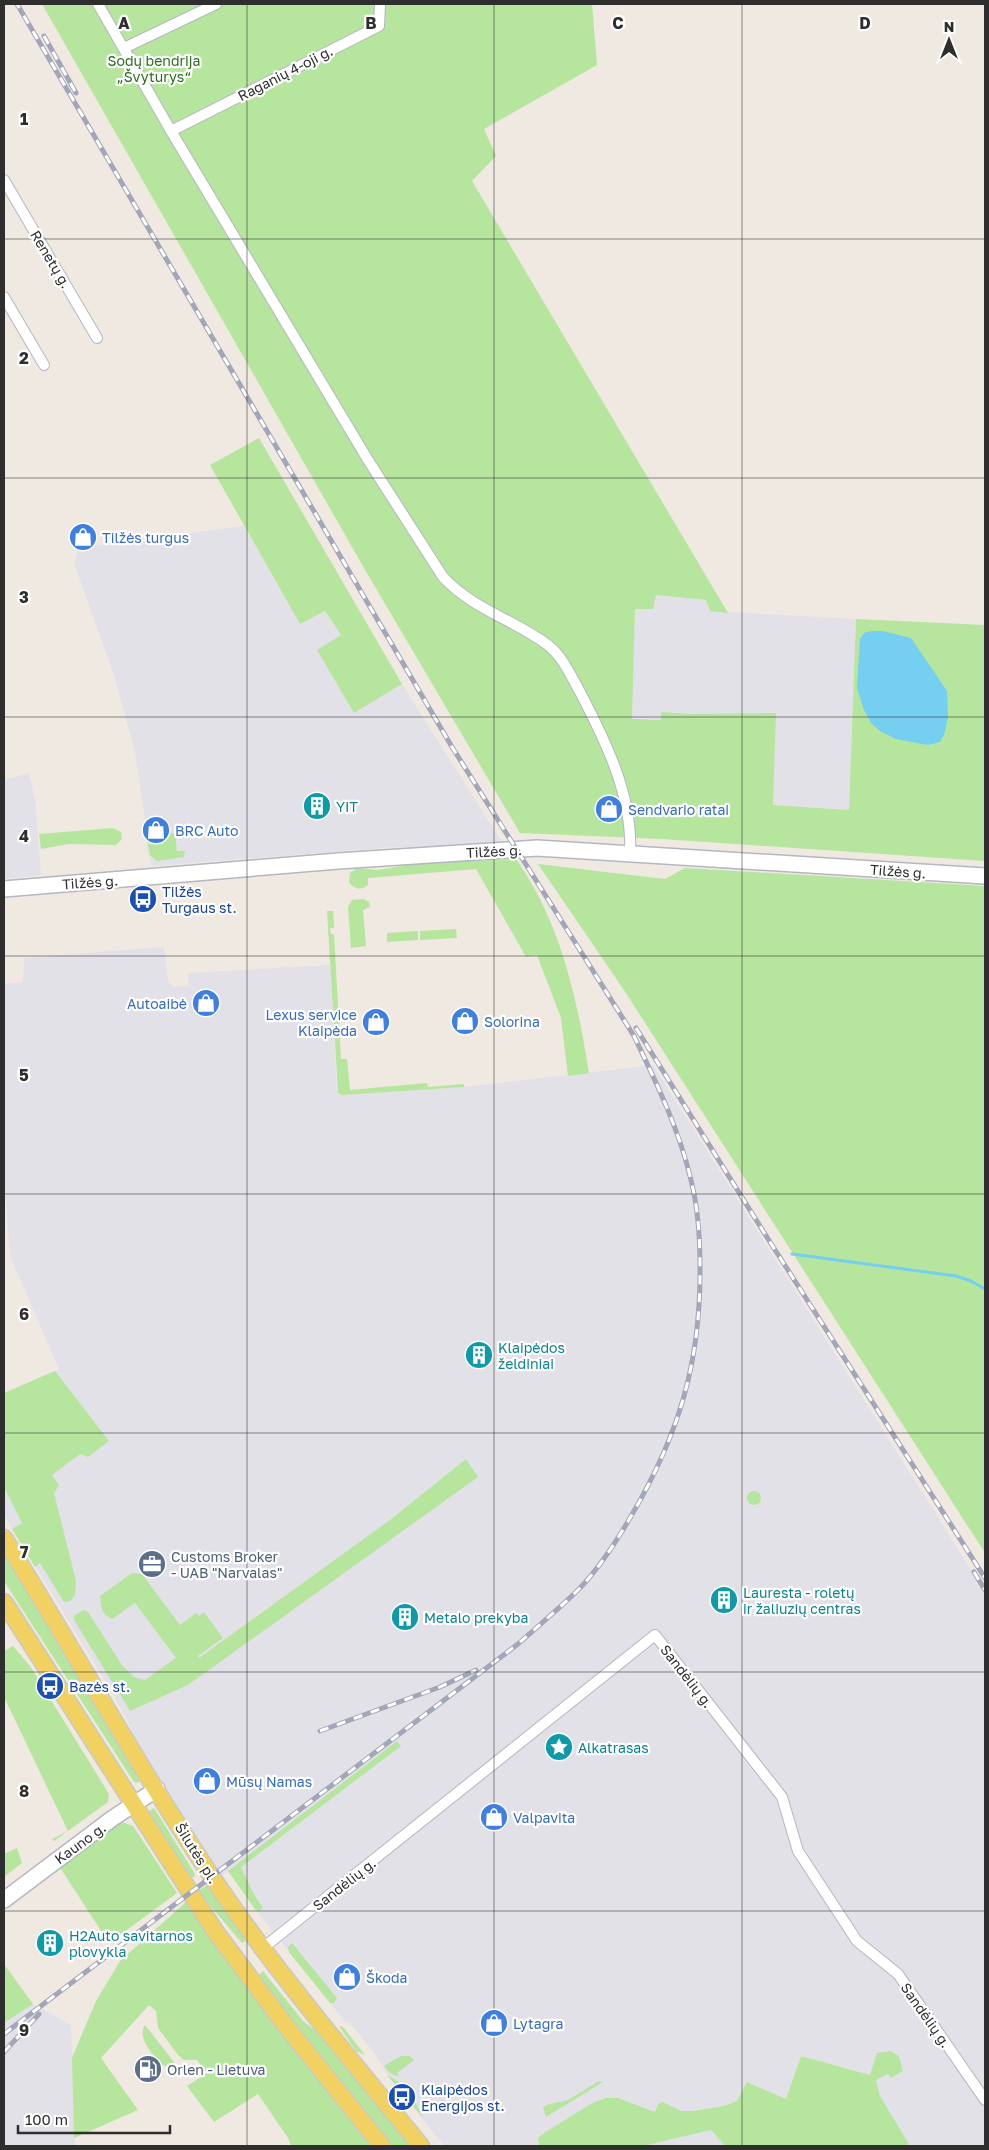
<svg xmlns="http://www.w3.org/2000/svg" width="989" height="2150" font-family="'Golos Text',sans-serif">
  <rect width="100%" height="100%" fill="#efe9e1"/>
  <g fill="#e3e1e8">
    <polygon points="244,526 300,624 325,611 341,636 354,713 402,684 503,844 446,847 394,847 152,866 147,849 146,826 135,752 115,678 74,563 79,548"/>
    <polygon points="656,595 707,600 710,611 856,619 849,810 773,805 690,714 662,712 661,720 632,719 635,608"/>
    <polygon points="29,773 35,800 41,875 4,879 4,780"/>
    <polygon points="164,947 168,980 173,987 189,986 188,973 330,965 337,1091 340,1095 464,1087 653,1065 985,1592 985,2146 905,2146 909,2145 880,2096 876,2080 889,2074 891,2078 903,2071 899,2056 886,2051 877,2054 871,2075 801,2056 786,2099 747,2083 737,2101 724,2106 693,2111 681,2111 663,2102 658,2104 655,2112 618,2098 601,2099 544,2133 538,2138 539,2146 444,2146 388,2076 375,2054 349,2022 346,2023 255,1909 228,1871 221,1877 159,1783 113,1694 4,1515 4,1393 59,1369 10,1256 4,1176 4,984 23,982 24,958"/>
    <polygon points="33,2004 71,2025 75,2146 4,2146 4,2023"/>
    <polygon points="711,2130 725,2146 643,2146"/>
  </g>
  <g fill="#b6e59e">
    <polygon points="42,4 592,4 597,65 484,129 496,156 472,181 728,613 710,611 706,600 656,595 653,609 635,609 632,719 661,720 661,712 690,714 776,713 773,805 849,810 856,619 985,625 985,861 662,839 520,833 364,568"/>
    <polygon points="259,438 402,684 354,713 317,650 341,635 325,611 300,624 210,465"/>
    <polygon points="113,828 121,832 122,839 116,845 69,844 41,849 39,834"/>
    <polygon points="175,833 177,851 185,851 184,857 157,861 150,855 147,837 149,835"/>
    <path d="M516,859C561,923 577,998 589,1073L568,1076L561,1018L537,955L526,957L476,869L368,878V885C362,891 353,889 349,882L350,873L357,868L378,870L420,863Z"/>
    <polygon points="538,864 665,879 685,868 985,886 985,1553 624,990"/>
    <polygon points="364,899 369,902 370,907 363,910 366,946 351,948 348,907 352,900"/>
    <polygon points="327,911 333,911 334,928 330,928 331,934 334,935 341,1059 347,1059 350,1090 427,1083 428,1087 464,1084 464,1087 342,1095 338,1093"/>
    <polygon points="456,929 457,938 420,940 420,931"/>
    <polygon points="418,931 418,940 387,942 387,933"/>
    <polygon points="55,1371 109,1441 88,1457 80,1454 52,1475 59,1485 54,1493 76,1581 75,1595 70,1601 64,1602 40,1563 35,1567 12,1529 22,1523 4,1487 4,1393"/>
    <path d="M466,1459L478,1477L188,1685L130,1711L74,1620V1616L83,1610L88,1612L122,1665L134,1677L145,1680L176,1658L135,1603L112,1619C101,1614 101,1607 100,1596L132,1573L142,1574L180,1625L196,1613L199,1616L204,1612L223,1638L198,1656L199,1658L390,1520Z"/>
    <circle cx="754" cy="1498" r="7"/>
    <polygon points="4,1550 140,1779 138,1783 134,1782 4,1581"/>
    <polygon points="13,1646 30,1666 109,1794 108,1802 54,1841 52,1839 68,1831 6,1701 4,1701 4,1651"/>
    <path d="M397,1741L401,1746L241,1867C248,1881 253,1896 263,1907L259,1911L255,1909L228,1871Z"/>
    <polygon points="154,1808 195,1874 194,1878 189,1876 149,1811"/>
    <polygon points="122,1822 133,1826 177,1893 109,1943 59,1866 112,1825"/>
    <polygon points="17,1848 22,1863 4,1877 4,1854"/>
    <polygon points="207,1885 245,1938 244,1943 241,1942 198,1891"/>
    <polygon points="186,1902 242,1982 370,2146 291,2146 288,2138 258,2094 214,2122 187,2086 207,2073 197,2060 184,2060 178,2055 158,2028 156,2011 149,2005 101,2058 138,2110 74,2138 72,2058 96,2001 120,1961"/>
    <polygon points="292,1943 337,1998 334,2003 330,2003 289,1952 288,1947"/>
    <polygon points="4,1964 33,2004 4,2023"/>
    <polygon points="263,1971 303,2021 320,2034 410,2146 393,2146 258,1976"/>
    <path d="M145,2025L174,2062L176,2068C163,2072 146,2048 143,2037C142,2032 143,2029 145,2025Z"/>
    <polygon points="339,2026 343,2027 365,2055 356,2051"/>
    <polygon points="890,2051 899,2056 903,2071 891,2078 888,2074 876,2080 880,2096 909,2144 905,2146 725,2146 711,2130 643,2146 539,2146 538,2138 544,2133 594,2102 606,2098 618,2098 655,2112 658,2104 663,2102 681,2111 693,2111 724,2106 737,2101 747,2082 786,2099 801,2056 870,2075 877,2053"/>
    <polygon points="401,2056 410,2056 414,2060 397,2073 399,2077 390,2073 384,2066"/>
    <path d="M388,2076C407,2084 415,2101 423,2118Z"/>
    <polygon points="599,2081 603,2082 546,2117 543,2108 546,2105 568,2100"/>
  </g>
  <polygon fill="#75cff0" points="871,631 883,631 911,638 947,691 948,717 944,735 940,742 928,745 896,739 880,731 871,723 864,710 857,688 860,639 864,633"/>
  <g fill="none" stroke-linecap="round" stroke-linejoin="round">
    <polyline stroke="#75cff0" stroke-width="3" points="792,1254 956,1276 971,1281 985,1289"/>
    <defs>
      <g id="minor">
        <path d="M98,4L171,131L368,460L443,577C474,610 513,619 548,645C563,657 571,676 580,692C606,742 633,796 630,854"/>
        <polyline points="124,48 216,4"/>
        <polyline points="171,131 379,26 380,4"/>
        <polyline points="4,180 97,338"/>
        <polyline points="4,297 44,365"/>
        <polyline points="263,1948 655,1635 782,1797 798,1851 857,1941 898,1974 985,2100"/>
      </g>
      <g id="secondary">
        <polyline points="4,889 338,861 537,848 985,876"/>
        <polyline points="4,1900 113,1818 157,1789"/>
      </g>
      <g id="primary">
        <path d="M4,1538C74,1650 138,1767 212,1877C275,1971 350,2058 421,2146"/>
        <polyline points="4,1602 215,1931 286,2026 382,2146"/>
      </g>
    </defs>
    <use href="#minor" stroke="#b4b7c1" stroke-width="12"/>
    <use href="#secondary" stroke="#b4b7c1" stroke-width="18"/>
    <use href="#primary" stroke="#c9c9c9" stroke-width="19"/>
    <use href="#minor" stroke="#fff" stroke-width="10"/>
    <use href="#secondary" stroke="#fff" stroke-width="15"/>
    <use href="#primary" stroke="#f2d163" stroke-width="16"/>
    <defs>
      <g id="rail">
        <polyline points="44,36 76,93"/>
        <polyline points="636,1028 770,1242 985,1578"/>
        <polyline points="974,1572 985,1590"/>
        <polyline points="320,1731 440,1687 476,1670"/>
        <path d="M4,2034L518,1644C538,1626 560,1608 580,1588C599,1568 616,1542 630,1518C679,1435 701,1362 700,1266C700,1237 698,1208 691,1180C679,1129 656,1082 634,1036L452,747L17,4"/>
        <polyline points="4,2052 39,2014"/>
      </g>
    </defs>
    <use href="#rail" stroke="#a3a6b8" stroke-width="5"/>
    <use href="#rail" stroke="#fff" stroke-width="3" stroke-dasharray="9" stroke-linecap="butt"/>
  </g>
  <path fill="none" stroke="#2e2e2e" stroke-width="1" stroke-opacity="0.55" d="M247,4V2146M494,4V2146M742,4V2146M4,239H985M4,478H985M4,717H985M4,956H985M4,1194H985M4,1433H985M4,1672H985M4,1911H985"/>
  <defs>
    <symbol id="shop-disc" viewBox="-11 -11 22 22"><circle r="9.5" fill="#3f7fe0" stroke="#fff"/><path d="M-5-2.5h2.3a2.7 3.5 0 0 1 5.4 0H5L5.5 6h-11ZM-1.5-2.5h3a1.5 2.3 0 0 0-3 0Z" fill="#fff"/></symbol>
    <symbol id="building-disc" viewBox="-11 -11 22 22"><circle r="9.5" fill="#0f9aa8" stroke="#fff"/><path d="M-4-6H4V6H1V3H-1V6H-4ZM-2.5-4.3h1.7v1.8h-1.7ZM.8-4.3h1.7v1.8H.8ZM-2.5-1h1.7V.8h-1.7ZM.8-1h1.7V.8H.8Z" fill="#fff"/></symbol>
    <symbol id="bus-disc" viewBox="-11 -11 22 22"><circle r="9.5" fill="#1a4fb4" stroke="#fff"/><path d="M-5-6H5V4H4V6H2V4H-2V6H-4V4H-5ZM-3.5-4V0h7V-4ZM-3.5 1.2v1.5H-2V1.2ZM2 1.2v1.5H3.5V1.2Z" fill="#fff"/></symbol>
    <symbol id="office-disc" viewBox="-11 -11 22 22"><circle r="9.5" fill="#5c6f8a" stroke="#fff"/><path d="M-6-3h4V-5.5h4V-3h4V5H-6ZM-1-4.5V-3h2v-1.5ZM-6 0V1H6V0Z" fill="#fff"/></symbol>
    <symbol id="sight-disc" viewBox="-11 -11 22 22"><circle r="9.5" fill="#0f9aa8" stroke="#fff"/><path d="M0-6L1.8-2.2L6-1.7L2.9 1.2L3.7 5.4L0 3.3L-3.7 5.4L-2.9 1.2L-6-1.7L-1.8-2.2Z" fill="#fff"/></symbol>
    <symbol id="fuel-disc" viewBox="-11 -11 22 22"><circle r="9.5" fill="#5c6f8a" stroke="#fff"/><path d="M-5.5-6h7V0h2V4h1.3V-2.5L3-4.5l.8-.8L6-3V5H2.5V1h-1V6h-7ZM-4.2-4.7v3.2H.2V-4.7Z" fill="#fff"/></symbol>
  </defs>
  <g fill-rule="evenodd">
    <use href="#shop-disc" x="67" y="521" width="32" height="32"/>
    <use href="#building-disc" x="301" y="790" width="32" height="32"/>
    <use href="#shop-disc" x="593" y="793" width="32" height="32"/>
    <use href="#shop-disc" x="140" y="814" width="32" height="32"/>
    <use href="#bus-disc" x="127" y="883" width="32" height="32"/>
    <use href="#shop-disc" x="190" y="987" width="32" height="32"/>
    <use href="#shop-disc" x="449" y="1005" width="32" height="32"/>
    <use href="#shop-disc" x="360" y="1006" width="32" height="32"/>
    <use href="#building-disc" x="463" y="1339" width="32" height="32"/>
    <use href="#office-disc" x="136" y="1548" width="32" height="32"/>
    <use href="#building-disc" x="708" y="1584" width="32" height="32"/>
    <use href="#building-disc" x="389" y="1601" width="32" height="32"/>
    <use href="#bus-disc" x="34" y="1670" width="32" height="32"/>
    <use href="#sight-disc" x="543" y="1731" width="32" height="32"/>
    <use href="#shop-disc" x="191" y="1765" width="32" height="32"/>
    <use href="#shop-disc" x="478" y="1801" width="32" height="32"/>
    <use href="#building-disc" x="34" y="1927" width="32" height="32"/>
    <use href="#shop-disc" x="331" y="1961" width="32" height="32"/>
    <use href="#shop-disc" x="478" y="2007" width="32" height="32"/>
    <use href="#fuel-disc" x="132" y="2053" width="32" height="32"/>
    <use href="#bus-disc" x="386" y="2081" width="32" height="32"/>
  </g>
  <g text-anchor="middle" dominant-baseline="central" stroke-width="4.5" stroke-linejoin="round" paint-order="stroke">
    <g font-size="14" fill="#2c6e1b" stroke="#fff">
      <text x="154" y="60">Sodų bendrija<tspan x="154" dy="16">„Švyturys“</tspan></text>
    </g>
    <g font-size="14" fill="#2e2e2e" stroke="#fff">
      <text transform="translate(285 73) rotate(-27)">Raganių 4-oji g.</text>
      <text transform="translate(51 259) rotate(59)">Renetų g.</text>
      <text transform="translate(494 851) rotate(-3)">Tilžės g.</text>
      <text transform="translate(898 871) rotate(4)">Tilžės g.</text>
      <text transform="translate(90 882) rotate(-4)">Tilžės g.</text>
      <text transform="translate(687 1676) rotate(52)">Sandėlių g.</text>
      <text transform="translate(80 1843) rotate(-36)">Kauno g.</text>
      <text transform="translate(197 1853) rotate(58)">Šilutės pl.</text>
      <text transform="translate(344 1884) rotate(-38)">Sandėlių g.</text>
      <text transform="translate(926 2015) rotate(55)">Sandėlių g.</text>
    </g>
    <g font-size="14" fill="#366cbe" stroke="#fff" text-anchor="start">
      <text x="102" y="537">Tilžės turgus</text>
      <text x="628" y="809">Sendvario ratai</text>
      <text x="175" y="830">BRC Auto</text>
      <text x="187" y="1003" text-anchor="end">Autoaibė</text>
      <text x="357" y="1014" text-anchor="end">Lexus service<tspan x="357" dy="16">Klaipėda</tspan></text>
      <text x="484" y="1021">Solorina</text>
      <text x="226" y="1781">Mūsų Namas</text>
      <text x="513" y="1817">Valpavita</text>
      <text x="366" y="1977">Škoda</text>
      <text x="513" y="2023">Lytagra</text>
    </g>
    <g font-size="14" fill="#0d838f" stroke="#fff" text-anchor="start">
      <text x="336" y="806">YIT</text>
      <text x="498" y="1347">Klaipėdos<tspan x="498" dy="16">želdiniai</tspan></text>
      <text x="743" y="1592">Lauresta - roletų<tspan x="743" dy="16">ir žaliuzių centras</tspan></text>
      <text x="424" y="1617">Metalo prekyba</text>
      <text x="578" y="1747">Alkatrasas</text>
      <text x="69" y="1935">H2Auto savitarnos<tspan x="69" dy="16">plovykla</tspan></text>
    </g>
    <g font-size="14" fill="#164399" stroke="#fff" text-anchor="start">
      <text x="162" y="891">Tilžės<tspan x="162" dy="16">Turgaus st.</tspan></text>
      <text x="69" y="1686">Bazės st.</text>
      <text x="421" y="2089">Klaipėdos<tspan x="421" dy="16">Energijos st.</tspan></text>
    </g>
    <g font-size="14" fill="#4e5e75" stroke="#fff" text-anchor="start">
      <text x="171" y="1556">Customs Broker<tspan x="171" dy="16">- UAB "Narvalas"</tspan></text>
      <text x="167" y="2069">Orlen - Lietuva</text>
    </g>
  </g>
  <g font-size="16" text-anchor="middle" font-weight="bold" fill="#2e2e2e" stroke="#fff" stroke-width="4.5" stroke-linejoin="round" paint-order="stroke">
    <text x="124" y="29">A</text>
    <text x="371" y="29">B</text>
    <text x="618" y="29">C</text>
    <text x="865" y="29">D</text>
    <text x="24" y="125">1</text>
    <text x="24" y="364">2</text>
    <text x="24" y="603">3</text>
    <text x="24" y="842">4</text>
    <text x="24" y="1081">5</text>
    <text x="24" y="1320">6</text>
    <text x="24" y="1558">7</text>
    <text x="24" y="1797">8</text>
    <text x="24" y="2036">9</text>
  </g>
  <rect width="989" height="2150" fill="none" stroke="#2e2e2e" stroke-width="10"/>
  <g transform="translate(949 40)" stroke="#ffffff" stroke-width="4" paint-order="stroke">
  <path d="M0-4L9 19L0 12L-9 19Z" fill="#2e2e2e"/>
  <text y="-8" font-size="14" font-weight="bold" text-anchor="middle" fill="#2e2e2e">N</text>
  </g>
  <path d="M18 2125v8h152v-8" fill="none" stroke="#2e2e2e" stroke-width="2.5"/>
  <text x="25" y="2125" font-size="15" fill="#2e2e2e" stroke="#ffffff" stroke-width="4" paint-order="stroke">100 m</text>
</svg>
